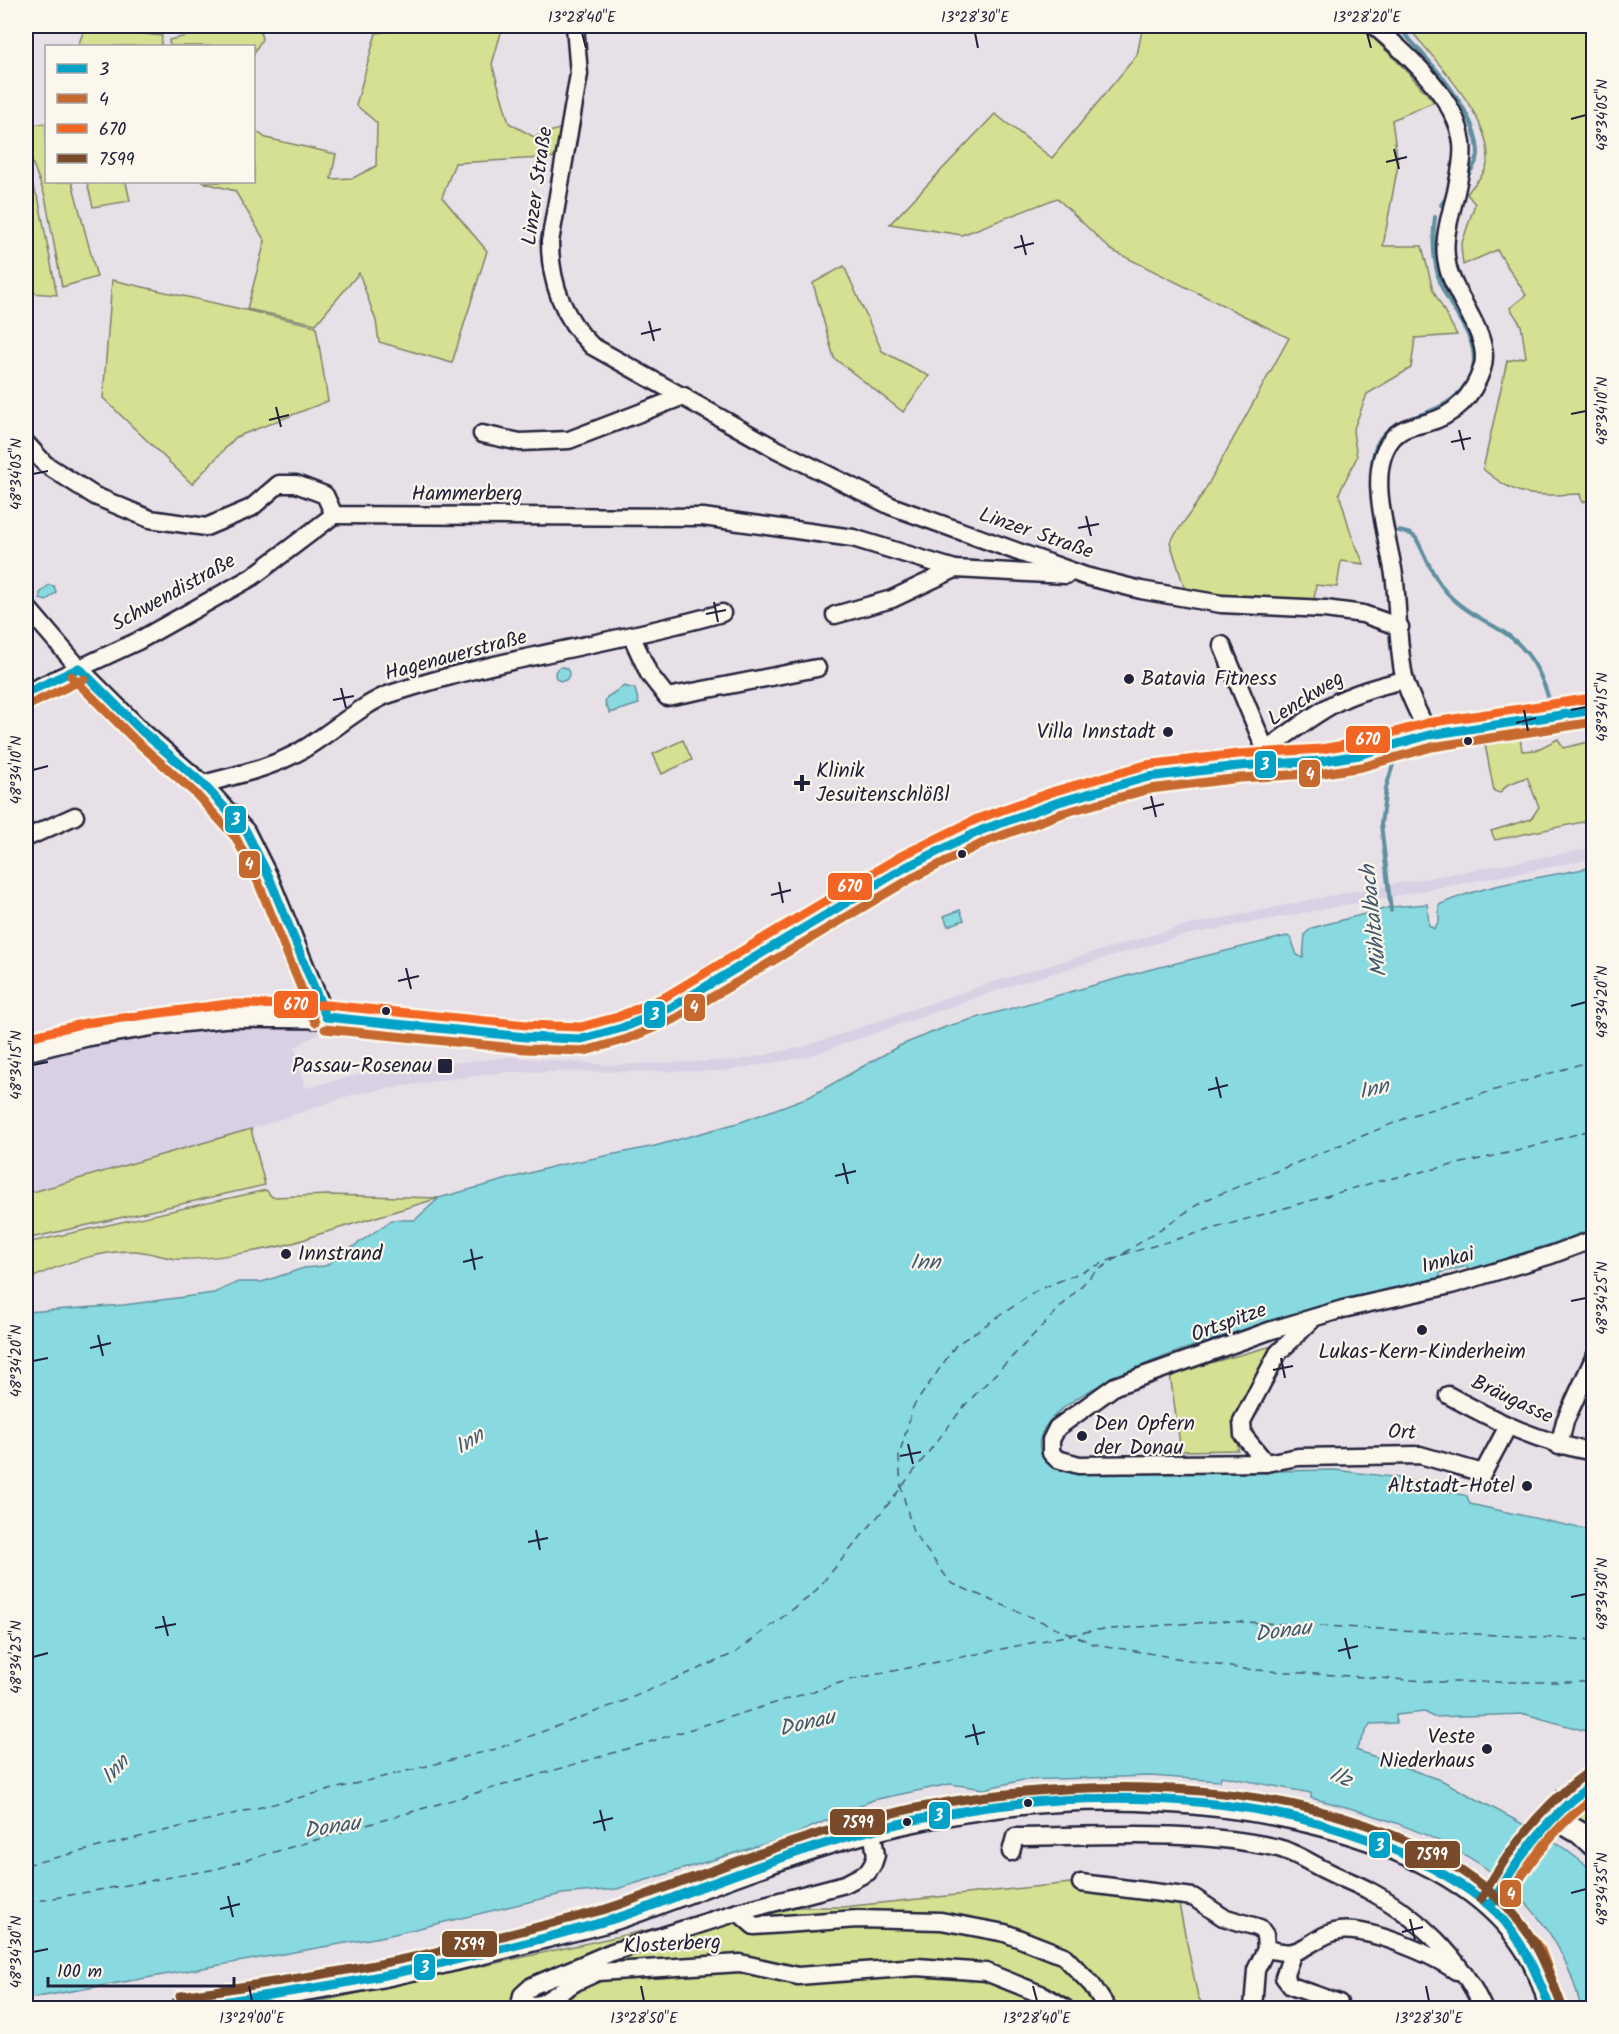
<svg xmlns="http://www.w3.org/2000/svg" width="1619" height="2034" font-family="Kalam,sans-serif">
  <rect width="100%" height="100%" fill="#e7e0e7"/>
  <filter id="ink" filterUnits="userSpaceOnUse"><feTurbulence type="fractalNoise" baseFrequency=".0167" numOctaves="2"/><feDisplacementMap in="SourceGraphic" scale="12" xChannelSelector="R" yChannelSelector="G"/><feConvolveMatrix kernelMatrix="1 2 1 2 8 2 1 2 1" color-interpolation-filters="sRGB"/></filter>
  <g filter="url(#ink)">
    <polygon fill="#d9d0e4" points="1593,848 1593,859 1185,935 1016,984 806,1057 724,1071 509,1072 434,1081 352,1095 251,1129 26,1194 26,1060 104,1040 213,1026 333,1026 295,1047 305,1088 371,1072 509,1057 611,1065 740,1060 806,1046 986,984 1180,927 1334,895"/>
    <g fill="#d5e093" stroke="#7c8167" stroke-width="1.5">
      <polygon points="231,26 259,26 262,39 254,53 254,46 170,46 169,40"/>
      <polygon points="431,26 503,26 492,64 509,123 534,137 565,127 560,157 455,163 442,197 487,251 452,363 379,342 376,321 359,273 316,324 247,309 265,241 235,191 202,182 254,182 254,130 266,138 336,154 331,179 353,178 376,166 377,123 356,105 376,33"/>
      <polygon points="1143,26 1361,26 1406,70 1434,102 1392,120 1398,165 1383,246 1422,246 1433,290 1457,335 1415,338 1411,368 1367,394 1353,431 1357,457 1339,493 1352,537 1364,564 1341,561 1337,587 1316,585 1314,600 1186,593 1170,542 1201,497 1289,338 1111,250 1057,198 962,235 890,224 995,114 1052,158 1137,55"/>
      <path d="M1407,26H1593V499L1582,502L1580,494C1535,495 1519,500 1483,469L1507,361L1526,357L1521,325L1510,308L1526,295L1497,250L1463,265L1461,246L1475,204L1467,194C1472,186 1483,176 1486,168C1500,125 1432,57 1407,26Z"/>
      <polygon points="85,27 162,36 161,46 78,46"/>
      <polygon points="46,123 46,182 72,182 97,277 62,287 45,196 26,146 26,126"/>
      <polygon points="26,170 39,201 57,295 32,293 26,276"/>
      <polygon points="87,182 126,182 130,201 93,207"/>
      <polygon points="844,266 882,351 929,376 903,412 834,358 813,283"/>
      <polygon points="112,280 316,326 328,401 236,437 192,484 103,398"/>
      <polygon points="1519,731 1522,751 1536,750 1558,739 1563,748 1593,741 1593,820 1495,840 1491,831 1531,819 1539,807 1527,777 1507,785 1500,793 1494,791 1484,739"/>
      <polygon points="683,740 692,760 662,774 653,754"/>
      <polygon points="251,1129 265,1185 26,1239 26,1194"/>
      <path d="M266,1190L272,1197L329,1195L439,1198L310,1237C287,1248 202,1261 176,1259C162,1257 149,1252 135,1251C99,1250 57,1265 26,1281V1243Z"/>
      <polygon points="1276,1345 1236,1415 1238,1450 1181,1451 1170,1374"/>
      <polygon points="1593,1759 1593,1784 1584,1777 1584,1771"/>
      <polygon points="1556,1789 1574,1792 1580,1804 1593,1809 1593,1837 1554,1802"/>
      <polygon points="1071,1883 1177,1895 1198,1997 1205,2008 290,2008 753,1907 843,1907"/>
    </g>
    <g fill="#89dae0" stroke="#60909e" stroke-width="1.5">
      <polygon points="49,585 54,586 56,592 46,601 40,599 40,593"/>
      <circle cx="562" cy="674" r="7"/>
      <polygon points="624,686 635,689 639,704 610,713 605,703 607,697"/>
      <path d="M1593,867V1231L1469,1270L1467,1266L1440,1273V1278C1381,1292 1023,1372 1040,1450C1044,1469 1064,1471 1080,1474L1335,1470L1400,1478L1467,1496L1470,1504L1593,1531V1733L1525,1714L1433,1717L1425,1712L1396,1715V1723L1370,1724L1356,1750L1443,1781L1554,1841L1586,1865L1594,1875L1593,2008H1581C1550,1875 1432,1827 1311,1798V1793L1221,1776L1220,1781L1150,1776L1023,1780L984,1789L950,1784L873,1800L791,1836L617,1889L562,1894L386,1936L26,1999V1312L124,1305L214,1293L238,1282H262L304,1268L325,1266L392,1220H415L439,1198L555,1166L655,1146L741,1122L811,1096L899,1046L948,1026L1148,970L1287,936L1291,938L1297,955L1303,958L1305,934L1312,928L1391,907L1427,904L1429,925L1434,929L1439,921V905C1487,883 1542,878 1593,867Z"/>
      <polygon points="960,910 964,920 948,926 944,916"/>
    </g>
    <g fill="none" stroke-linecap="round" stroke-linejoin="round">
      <g stroke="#60909e" stroke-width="4">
        <path d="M1397,26C1426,57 1478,110 1478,154C1478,161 1472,169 1468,175"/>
        <polyline points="1441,205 1446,198"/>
        <path d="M1372,469C1372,401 1447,432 1471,374C1484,342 1451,313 1441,285C1433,263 1432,240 1435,217"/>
        <path d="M1399,531L1411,534L1416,538C1426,557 1434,579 1448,594C1463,610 1484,620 1502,631C1531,649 1544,678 1552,710"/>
        <polyline points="1391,911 1381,824 1386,788 1395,758"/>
      </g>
      <g stroke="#41596d" stroke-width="1.5" stroke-dasharray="8 6" stroke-linecap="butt">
        <polyline points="1122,1255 1375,1182 1521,1150 1594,1129"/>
        <polyline points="1115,1258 1038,1290 956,1345 913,1407 899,1456 901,1487 913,1532 951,1583 1094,1644 1242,1669 1440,1682 1594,1682"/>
        <polyline points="26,1865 496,1749 624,1701 735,1653 813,1594 890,1502 965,1405 1094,1273 1203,1201 1416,1114 1594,1060"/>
        <polyline points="26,1903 216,1869 630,1748 849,1680 1095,1630 1225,1621 1594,1640"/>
      </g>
      <polyline stroke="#c0bac5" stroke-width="21" stroke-dasharray="21 10" stroke-linecap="butt" points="1561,1810 1594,1783"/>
      <defs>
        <g id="minor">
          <path d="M575,26L579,74L550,242C550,281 563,318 592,346L776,449L891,506L1085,576L1141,590L1221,604L1325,609L1363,614L1400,627"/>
          <path d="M1374,26C1406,53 1457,98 1462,143C1464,160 1459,176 1456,192C1450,218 1441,242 1448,268C1455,298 1493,338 1482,369C1473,396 1454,416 1426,423C1413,426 1400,428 1391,440C1364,475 1391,544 1395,582C1398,611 1398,654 1405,681C1411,700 1421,718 1429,735"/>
          <polyline points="482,434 520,442 569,440 684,396"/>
          <polyline points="26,443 45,464 95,496 150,519 206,527 251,508 279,484 296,484 325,495 334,515 703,517 853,538 955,569 1066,575"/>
          <polyline points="26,606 79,668 142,731 203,784 246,831 269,877 326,1017"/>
          <polyline points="835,615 892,599 955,569"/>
          <polyline points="632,637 649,674 667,697 817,668"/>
          <polyline points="1222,645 1266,751"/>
          <polyline points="26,693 138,641 252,577 334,515"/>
          <path d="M1242,764C1276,746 1305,718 1339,701C1360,691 1382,685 1405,680"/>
          <path d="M203,784C236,775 272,768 302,750C327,736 365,702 390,694C497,658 613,644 722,613"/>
          <polyline points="26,838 75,816"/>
          <path d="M1448,1395C1497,1422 1538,1442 1594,1452"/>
          <polyline points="1507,1428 1483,1473 1420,1455 1298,1457 1266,1463 1079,1465 1057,1459 1051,1453 1051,1440 1057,1428 1115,1386 1272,1330 1343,1309 1451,1285 1551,1255 1594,1239"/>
          <polyline points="1559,1446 1565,1421 1594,1358"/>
          <polyline points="1266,1463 1243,1435 1242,1421 1278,1353 1311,1321"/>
          <polyline points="872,1832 876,1855 873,1864 868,1872 845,1884 738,1912 612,1952 532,1986 522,1995 521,2000 528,2006 541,2004 576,1982 598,1972 740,1963 798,1976 917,1967 986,1972 1043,1995 1065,2008"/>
          <path d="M1011,1852L1015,1837C1102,1836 1192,1829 1278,1848C1294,1852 1312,1864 1327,1871C1340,1878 1355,1883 1368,1890C1417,1915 1461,1958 1483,2008"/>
          <polyline points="1081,1883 1193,1897 1223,1917 1260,1928 1265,1935 1266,1949 1256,1970 1253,2008"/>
          <polyline points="738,1912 754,1926 858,1919 941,1921 1005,1933 1064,1956 1092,1985 1107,2008"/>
          <path d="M1266,1949C1273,1950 1286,1954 1293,1952C1309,1948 1322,1933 1339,1931C1368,1927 1432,1954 1456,1971"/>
          <polyline points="1293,1952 1284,1977 1291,1986 1339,2003 1337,2008"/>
        </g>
        <g id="major">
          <polyline points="26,1050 87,1035 161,1023 228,1016 326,1017 526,1037 582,1039 622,1028 670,1008 906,867 982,830 1059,802 1148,777 1239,766 1322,761 1359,755 1429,735 1594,710"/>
          <polyline points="1553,1817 1580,1833 1594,1846"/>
          <polyline points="1491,1905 1505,1878 1561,1810"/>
          <path d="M182,2008C250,1997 320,1989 387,1975C460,1960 532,1940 604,1922C632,1914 660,1902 688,1892C758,1866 833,1838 907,1822C990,1804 1080,1795 1165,1801C1298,1808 1518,1854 1550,2008"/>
        </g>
      </defs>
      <use href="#minor" stroke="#22223b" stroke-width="21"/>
      <use href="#major" stroke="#22223b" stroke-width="26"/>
      <use href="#minor" stroke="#fbf7ec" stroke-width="16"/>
      <use href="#major" stroke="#fbf7ec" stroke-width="21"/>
      <defs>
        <g id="bus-1">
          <polyline points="79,668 142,731 203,784 246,831 269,877 326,1017"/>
          <polyline points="26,693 79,668"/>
          <polyline points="326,1017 526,1037 582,1039 622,1028 670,1008 906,867 982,830 1059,802 1148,777 1239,766 1322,761 1359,755 1429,735 1594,710"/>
          <path d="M1491,1905C1517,1858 1549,1815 1594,1783"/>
          <path d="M182,2008C243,1998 305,1991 365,1979C445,1964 525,1944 603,1922C637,1913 669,1899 701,1887C759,1866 817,1844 877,1829C1047,1785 1262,1782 1422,1863C1448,1876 1475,1892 1496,1912C1523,1940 1536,1972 1550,2008"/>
        </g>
        <g id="bus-2">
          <polyline points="71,676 134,739 195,793 236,838 258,882 315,1022"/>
          <polyline points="31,704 84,679"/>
          <polyline points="325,1029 525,1049 585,1051 627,1039 675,1019 912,878 987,841 1063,813 1150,789 1240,778 1324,773 1362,767 1432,747 1594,722"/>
          <path d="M1561,2004L1541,1950L1505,1904C1527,1864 1556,1824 1594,1798"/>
        </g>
        <polyline id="bus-3" points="26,1038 85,1023 228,1004 327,1005 527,1025 581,1027 618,1017 665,997 901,856 977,819 1055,791 1146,765 1238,754 1321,749 1356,743 1427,723 1592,698"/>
        <g id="bus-4">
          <path d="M1481,1899C1508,1850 1541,1806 1587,1773"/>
          <path d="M180,1996C239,1987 299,1979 358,1968C439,1953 519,1932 599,1911C630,1902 660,1889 691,1878C752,1856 813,1833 876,1817C1061,1770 1351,1767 1501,1901C1532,1929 1547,1966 1561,2004"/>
        </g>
      </defs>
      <use href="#bus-1" stroke="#fbf7ec" stroke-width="14"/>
      <use href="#bus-2" stroke="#fbf7ec" stroke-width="14"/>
      <use href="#bus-3" stroke="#fbf7ec" stroke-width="14"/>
      <use href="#bus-4" stroke="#fbf7ec" stroke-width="14"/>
      <use href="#bus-1" stroke="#02a2c7" stroke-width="9"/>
      <use href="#bus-2" stroke="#c6692e" stroke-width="9"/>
      <use href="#bus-3" stroke="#f26522" stroke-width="9"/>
      <use href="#bus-4" stroke="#7a4b2a" stroke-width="9"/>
    </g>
  </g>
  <path fill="none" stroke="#22223b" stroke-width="2" d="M582,33L586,48M975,33L978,48M1367,33L1371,48M1571,119L1586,115M1394,149L1399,169M1386,162L1407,157M1021,235L1026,255M1014,248L1034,243M649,321L654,341M641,334L661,329M276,407L281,427M1571,414L1586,411M269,420L289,415M1459,430L1464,450M1451,442L1471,438M33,474L48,471M1086,516L1091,536M1078,528L1099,524M714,602L718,622M706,614L726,610M341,688L346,708M333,700L354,696M1524,710L1528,731M1571,710L1586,707M1516,723L1536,718M33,770L48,766M1151,796L1156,817M1143,809L1164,804M779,882L783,903M771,895L791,890M406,968L411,989M398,981L419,976M1571,1006L1586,1002M33,1065L48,1062M1216,1077L1221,1098M1208,1090L1228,1085M843,1163L848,1184M835,1176L856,1171M471,1249L475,1270M463,1262L483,1257M1571,1301L1586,1298M98,1335L103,1356M90,1348L111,1343M1281,1358L1285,1378M33,1361L48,1358M1273,1370L1293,1366M908,1444L913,1464M900,1456L921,1452M536,1530L540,1550M528,1542L548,1538M1571,1597L1586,1594M163,1616L168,1636M155,1628L176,1624M1345,1638L1350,1659M1338,1651L1358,1646M33,1657L48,1653M973,1724L978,1745M965,1737L985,1732M600,1810L605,1831M593,1823L613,1818M1571,1893L1586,1889M228,1896L233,1917M220,1909L240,1904M1410,1919L1415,1940M1402,1932L1423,1927M33,1952L48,1949M249,1986L252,2001M641,1986L644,2001M1033,1986L1037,2001M1426,1986L1429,2001"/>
  <g fill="#22223b" stroke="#fbf7ec" stroke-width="2">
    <circle cx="1129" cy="679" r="6"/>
    <circle cx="1168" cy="732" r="6"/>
    <circle cx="1468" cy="741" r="5"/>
    <path d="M799 774h6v6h6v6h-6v6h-6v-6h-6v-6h6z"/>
    <circle cx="962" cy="854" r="5"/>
    <circle cx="386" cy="1011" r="5"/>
    <rect x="437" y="1058" width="16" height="16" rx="3"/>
    <circle cx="286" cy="1254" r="6"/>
    <circle cx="1422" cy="1330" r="6"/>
    <circle cx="1082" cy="1436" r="6"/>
    <circle cx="1527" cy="1486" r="6"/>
    <circle cx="1487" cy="1749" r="6"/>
    <circle cx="1028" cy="1803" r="5"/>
    <circle cx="907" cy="1822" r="5"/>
  </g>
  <g text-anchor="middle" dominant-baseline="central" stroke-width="4.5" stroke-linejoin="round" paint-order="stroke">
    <g font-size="21" fill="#22223b" stroke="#fbf7ec">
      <text transform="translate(538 186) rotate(-82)">Linzer Straße</text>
      <text x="467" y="494">Hammerberg</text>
      <text transform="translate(1036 534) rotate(19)">Linzer Straße</text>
      <text transform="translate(174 593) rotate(-29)">Schwendistraße</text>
      <text transform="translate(456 656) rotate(-15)">Hagenauerstraße</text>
      <text transform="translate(1306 699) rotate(-32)">Lenckweg</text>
      <text transform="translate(1448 1261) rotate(-15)">Innkai</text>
      <text transform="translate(1229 1323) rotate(-20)">Ortspitze</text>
      <text transform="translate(1512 1400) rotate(25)">Bräugasse</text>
      <text transform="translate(1402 1433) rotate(2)">Ort</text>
      <text transform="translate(672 1945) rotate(-3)">Klosterberg</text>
    </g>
    <g font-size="21" fill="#22223b" stroke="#fbf7ec" text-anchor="start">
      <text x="1141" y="679">Batavia Fitness</text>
      <text x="1156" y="732" text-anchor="end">Villa Innstadt</text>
      <text x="816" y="771">Klinik<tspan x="816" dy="24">Jesuitenschlößl</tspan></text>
      <text x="432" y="1066" text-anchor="end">Passau-Rosenau</text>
      <text x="298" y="1254">Innstrand</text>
      <text x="1422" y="1352" text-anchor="middle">Lukas-Kern-Kinderheim</text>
      <text x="1094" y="1424">Den Opfern<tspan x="1094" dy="24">der Donau</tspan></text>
      <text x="1515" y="1486" text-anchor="end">Altstadt-Hotel</text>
      <text x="1475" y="1737" text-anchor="end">Veste<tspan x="1475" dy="24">Niederhaus</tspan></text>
    </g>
    <g font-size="22" font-style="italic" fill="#41596d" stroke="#fbf7ec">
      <text transform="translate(1375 921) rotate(-96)">Mühltalbach</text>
      <text transform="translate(1374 1090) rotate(-13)">Inn</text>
      <text x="925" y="1263">Inn</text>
      <text transform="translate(470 1442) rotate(-33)">Inn</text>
      <text transform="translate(1283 1632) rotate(-7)">Donau</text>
      <text transform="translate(807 1724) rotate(-13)">Donau</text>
      <text transform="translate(116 1770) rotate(-48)">Inn</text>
      <text transform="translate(1340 1778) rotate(23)">Ilz</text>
      <text transform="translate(332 1828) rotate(-9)">Donau</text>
    </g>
  </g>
  <g stroke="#fbf7ec" stroke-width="2">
    <rect x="1345" y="725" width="46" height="29" rx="6" fill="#f26522"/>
    <rect x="1254" y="750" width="23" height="29" rx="6" fill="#02a2c7"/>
    <rect x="1298" y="759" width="23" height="29" rx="6" fill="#c6692e"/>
    <rect x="224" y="805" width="23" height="29" rx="6" fill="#02a2c7"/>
    <rect x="238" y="850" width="23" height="29" rx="6" fill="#c6692e"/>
    <rect x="827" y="872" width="46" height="29" rx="6" fill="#f26522"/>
    <rect x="273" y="990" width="46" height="29" rx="6" fill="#f26522"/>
    <rect x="683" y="993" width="23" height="29" rx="6" fill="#c6692e"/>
    <rect x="643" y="1000" width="23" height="29" rx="6" fill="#02a2c7"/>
    <rect x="928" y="1801" width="23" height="29" rx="6" fill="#02a2c7"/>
    <rect x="829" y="1808" width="57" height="28" rx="6" fill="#7a4b2a"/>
    <rect x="1368" y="1831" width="23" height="28" rx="6" fill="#02a2c7"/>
    <rect x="1404" y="1840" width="57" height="29" rx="6" fill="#7a4b2a"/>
    <rect x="1499" y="1879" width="23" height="29" rx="6" fill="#c6692e"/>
    <rect x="441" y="1930" width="57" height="28" rx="6" fill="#7a4b2a"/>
    <rect x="413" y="1953" width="23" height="28" rx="6" fill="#02a2c7"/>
  </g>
  <g font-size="16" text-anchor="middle" font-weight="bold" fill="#fff">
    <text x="1368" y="745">670</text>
    <text x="1265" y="770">3</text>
    <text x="1310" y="780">4</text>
    <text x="236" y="825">3</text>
    <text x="249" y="870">4</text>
    <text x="850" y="892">670</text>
    <text x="296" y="1010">670</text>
    <text x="694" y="1013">4</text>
    <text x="655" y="1020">3</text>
    <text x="939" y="1821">3</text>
    <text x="858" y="1828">7599</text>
    <text x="1380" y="1851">3</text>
    <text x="1432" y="1860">7599</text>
    <text x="1511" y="1900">4</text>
    <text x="469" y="1950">7599</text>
    <text x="425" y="1973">3</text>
  </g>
  <rect width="1619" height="2034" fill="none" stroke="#fbf7ec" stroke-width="66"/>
  <rect x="45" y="45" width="210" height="138" fill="#fbf7ec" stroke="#a4a2a5" stroke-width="1.5"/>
  <rect x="57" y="64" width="30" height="9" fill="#02a2c7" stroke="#a4a2a5" stroke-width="1.5"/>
  <text x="99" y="75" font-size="18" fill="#22223b">3</text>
  <rect x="57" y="94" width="30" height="9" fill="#c6692e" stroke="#a4a2a5" stroke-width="1.5"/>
  <text x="99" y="105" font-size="18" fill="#22223b">4</text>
  <rect x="57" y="124" width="30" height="9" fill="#f26522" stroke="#a4a2a5" stroke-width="1.5"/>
  <text x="99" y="135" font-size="18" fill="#22223b">670</text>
  <rect x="57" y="154" width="30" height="9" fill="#7a4b2a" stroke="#a4a2a5" stroke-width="1.5"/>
  <text x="99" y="165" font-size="18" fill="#22223b">7599</text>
  <path d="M48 1977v9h186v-9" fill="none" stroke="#22223b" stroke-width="3"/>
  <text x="57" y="1977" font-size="18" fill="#22223b" stroke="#fbf7ec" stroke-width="4.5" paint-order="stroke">100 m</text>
  <rect x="33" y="33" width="1553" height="1968" fill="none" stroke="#22223b" stroke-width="2"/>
  <g font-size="15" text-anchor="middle" fill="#22223b">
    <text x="582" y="22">13°28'40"E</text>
    <text x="975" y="22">13°28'30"E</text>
    <text x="1367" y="22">13°28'20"E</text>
    <text transform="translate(1602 115) rotate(-90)" y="5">48°34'05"N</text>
    <text transform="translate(1602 411) rotate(-90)" y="5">48°34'10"N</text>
    <text transform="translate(16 474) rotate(-90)" y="5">48°34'05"N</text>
    <text transform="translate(1602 707) rotate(-90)" y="5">48°34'15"N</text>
    <text transform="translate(16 770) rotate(-90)" y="5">48°34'10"N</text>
    <text transform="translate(1602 1002) rotate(-90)" y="5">48°34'20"N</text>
    <text transform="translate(16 1065) rotate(-90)" y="5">48°34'15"N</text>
    <text transform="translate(1602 1298) rotate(-90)" y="5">48°34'25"N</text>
    <text transform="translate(16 1361) rotate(-90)" y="5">48°34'20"N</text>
    <text transform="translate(1602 1594) rotate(-90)" y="5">48°34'30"N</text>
    <text transform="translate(16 1657) rotate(-90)" y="5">48°34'25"N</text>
    <text transform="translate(1602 1889) rotate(-90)" y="5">48°34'35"N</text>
    <text transform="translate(16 1952) rotate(-90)" y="5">48°34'30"N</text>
    <text x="252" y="2023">13°29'00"E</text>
    <text x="644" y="2023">13°28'50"E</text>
    <text x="1037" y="2023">13°28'40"E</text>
    <text x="1429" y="2023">13°28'30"E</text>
  </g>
</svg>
